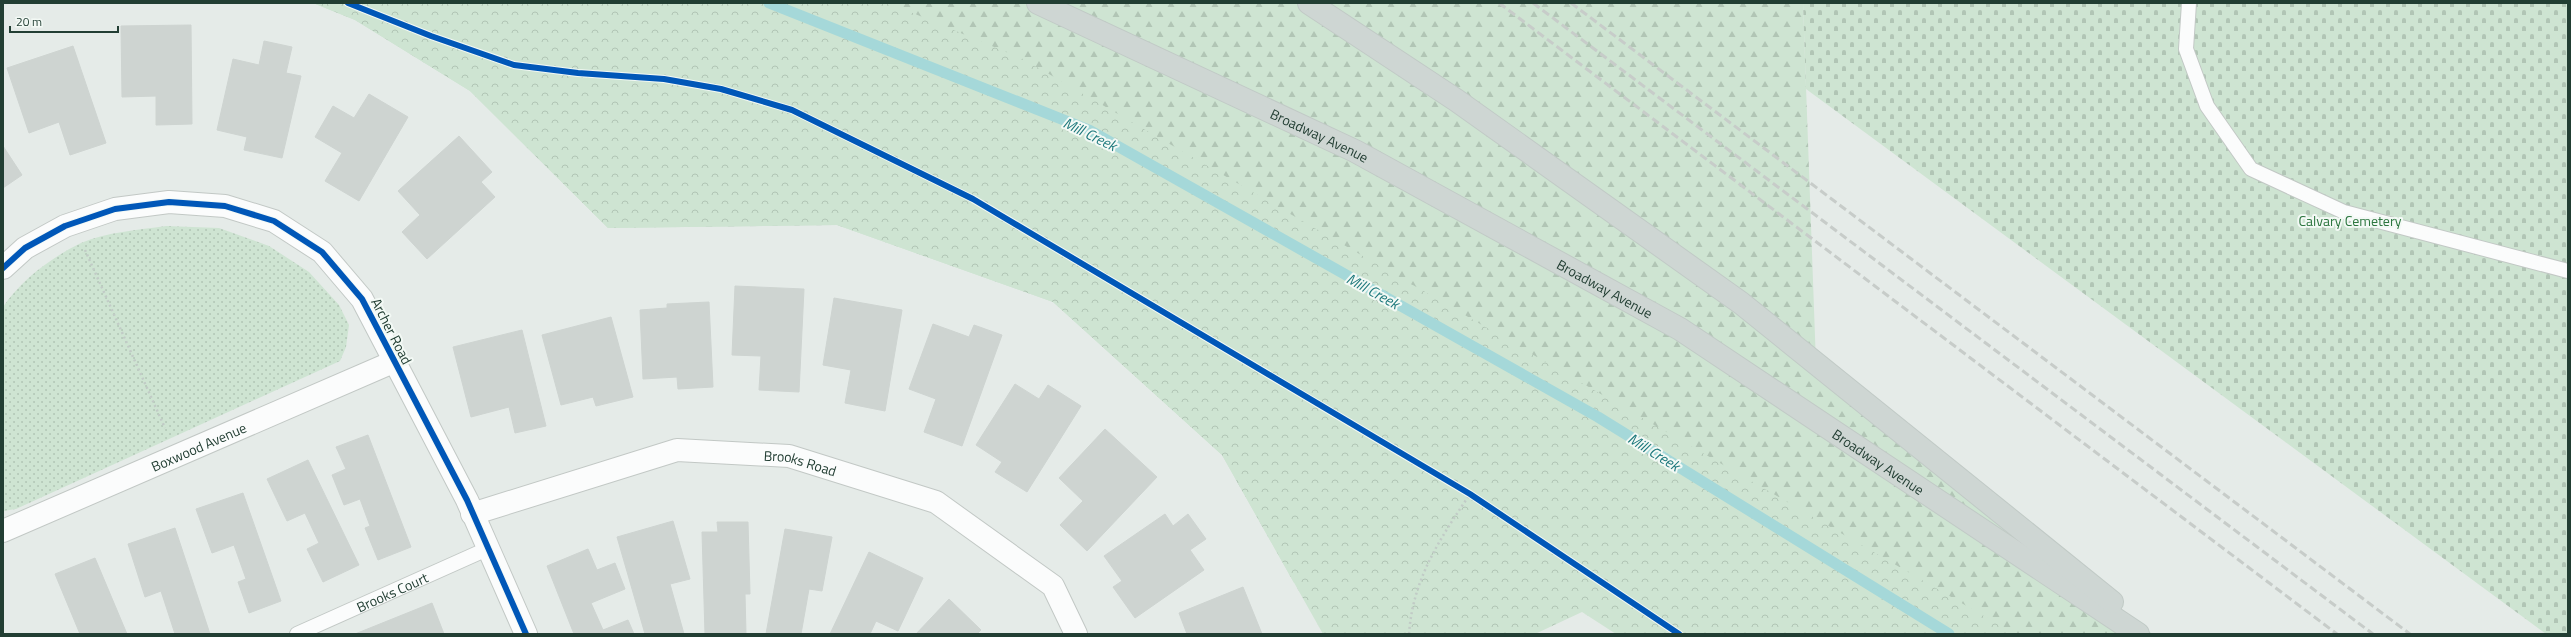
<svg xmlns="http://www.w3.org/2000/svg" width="2571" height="637" font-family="'Titillium Web',sans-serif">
  <defs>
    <pattern id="grass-dots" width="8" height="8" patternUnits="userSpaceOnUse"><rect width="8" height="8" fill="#cee4d2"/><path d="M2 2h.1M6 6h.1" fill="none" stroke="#b1c5b5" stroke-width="1.8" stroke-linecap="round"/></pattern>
    <pattern id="forest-firs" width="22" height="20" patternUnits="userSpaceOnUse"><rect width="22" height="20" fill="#cee4d2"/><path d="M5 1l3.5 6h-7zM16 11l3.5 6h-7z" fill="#b1c5b5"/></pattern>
    <pattern id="cemetery-stones" width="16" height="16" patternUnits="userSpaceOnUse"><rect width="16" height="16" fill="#cee4d2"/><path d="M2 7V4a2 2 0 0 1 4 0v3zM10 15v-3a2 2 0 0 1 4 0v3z" fill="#b1c5b5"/></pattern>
    <pattern id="park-crowns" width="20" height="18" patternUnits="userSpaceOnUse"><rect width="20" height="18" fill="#cee4d2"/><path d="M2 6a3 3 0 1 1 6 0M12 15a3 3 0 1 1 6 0" fill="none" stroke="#b1c5b5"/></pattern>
  </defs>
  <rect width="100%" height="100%" fill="#e5ebe8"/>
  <path fill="url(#grass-dots)" d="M166,226L219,228L269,246L309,272L339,305L349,325L346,347L340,361L16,509L3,511V307C21,280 52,257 81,243C107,232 138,230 166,226Z"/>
  <polygon fill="url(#forest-firs)" points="313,3 1803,3 1816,364 2152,634 1680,634 1470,494 1294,583 1222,455 1053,302 837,225 608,228 470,91 355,20"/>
  <polygon fill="url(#cemetery-stones)" points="1803,3 2568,3 2568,634 2546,634 1806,89"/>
  <polygon fill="url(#park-crowns)" points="313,3 889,3 1023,59 2015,634 1616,634 1582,612 1535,634 1323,634 1222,455 1053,302 837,225 608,228 470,91 355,20"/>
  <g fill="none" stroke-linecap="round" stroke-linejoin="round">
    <polyline stroke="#a5d8d9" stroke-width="11" points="769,3 1089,130 1598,417 1949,634"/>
  </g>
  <g fill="#ced4d1" stroke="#ced4d1">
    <polygon points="191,25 192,124 156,125 156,96 122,97 121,26"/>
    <polygon points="264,41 292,47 286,73 301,76 282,158 244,150 247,137 217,130 233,59 259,65"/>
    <polygon points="73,46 106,143 70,155 59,122 29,133 7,68"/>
    <polygon points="369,94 408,117 359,201 325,181 342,153 315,137 333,106 354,118"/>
    <polygon points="459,136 492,172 481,182 495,197 427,259 402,232 420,215 398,191"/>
    <polygon points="3,146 22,175 3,188"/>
    <polygon points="735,286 804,289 799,392 759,390 761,356 732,355"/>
    <polygon points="834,298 902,310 885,411 845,403 851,370 823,365"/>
    <polygon points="709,302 713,387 678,389 677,377 643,379 640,310 667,308 667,304"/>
    <polygon points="611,317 633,397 596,406 593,397 561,405 542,335"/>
    <polygon points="933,324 969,337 974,325 1002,335 962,446 924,432 936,399 909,389"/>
    <polygon points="522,330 546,426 515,433 509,407 471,417 453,347"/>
    <polygon points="1015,384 1039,399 1048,385 1081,406 1027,492 995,472 1002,462 976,445"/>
    <polygon points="1105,429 1157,477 1087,551 1060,525 1083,501 1059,478"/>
    <polygon points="368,435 411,547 378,560 365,528 370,526 360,499 344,505 332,475 346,469 336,447"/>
    <polygon points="308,460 359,565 323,582 307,549 319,543 305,513 287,521 267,479"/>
    <polygon points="243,493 281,601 249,613 238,582 246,579 234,545 212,553 196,509"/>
    <polygon points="1165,514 1173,526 1188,514 1206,539 1190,550 1204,570 1135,618 1113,587 1122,581 1104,556"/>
    <polygon points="673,521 690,579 670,584 684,634 645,634 617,537"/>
    <polygon points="717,522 748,522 750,594 745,594 746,634 705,634 702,532 718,532"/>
    <polygon points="175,528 210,634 175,634 161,591 145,597 128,544"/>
    <polygon points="785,529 832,537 822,591 809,589 801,634 766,634"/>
    <polygon points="588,549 597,570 615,563 625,589 591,603 603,630 628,620 634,634 574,634 547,566"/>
    <polygon points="869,552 923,578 898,631 876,621 870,634 830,634"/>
    <polygon points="95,558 127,634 80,634 55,574"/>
    <polygon points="1243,587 1262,634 1187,634 1179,613"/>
    <polygon points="949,599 981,630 977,634 916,634"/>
    <polygon points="432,603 444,634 355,634"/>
  </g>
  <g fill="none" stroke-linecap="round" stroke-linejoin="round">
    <defs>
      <g id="lane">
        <polyline points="2189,3 2186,49 2207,106 2251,169 2344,212 2568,271"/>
        <path id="s1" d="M297,634L487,549"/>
      </g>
      <g id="street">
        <polyline points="3,268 25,248 65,226 115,209 169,202 225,206 274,221 322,252 362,299 467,500 526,634"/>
        <path id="s2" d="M472,514L677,450L789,456L936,502L1053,586L1076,634"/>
        <path id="s3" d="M3,531L393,362"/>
      </g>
      <g id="primary">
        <path id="s4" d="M1038,3L1355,151L1680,329L2138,634"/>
        <polyline points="1309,3 1456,100 1741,303 2112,602"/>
      </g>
    </defs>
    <use href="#lane" stroke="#c2c8c5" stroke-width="16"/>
    <use href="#street" stroke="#c2c8c5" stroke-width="24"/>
    <use href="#primary" stroke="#c1cac6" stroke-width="24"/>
    <g stroke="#c1cbc6" stroke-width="2.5" stroke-dasharray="2 3" stroke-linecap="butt">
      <polyline points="85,250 165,428"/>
      <path d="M1409,634C1413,578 1440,539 1470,494"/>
    </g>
    <use href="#lane" stroke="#fbfcfc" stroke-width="14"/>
    <use href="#street" stroke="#fbfcfc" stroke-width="22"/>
    <use href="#primary" stroke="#ced6d3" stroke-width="22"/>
    <g stroke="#c7ccc9" stroke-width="3" stroke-dasharray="8 4" stroke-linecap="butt">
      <polyline points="1499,3 2337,634"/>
      <polyline points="1533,3 2373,634"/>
      <polyline points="1571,3 2410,634"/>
    </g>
    <defs>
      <g id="cycleway">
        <polyline points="348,3 431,36 514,65 578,73 664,79 721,89 792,110 973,199 1470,494 1679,634"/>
        <polyline points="3,268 25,248 65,226 115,209 169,202 225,206 274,221 322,252 362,299 467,500 526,634"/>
      </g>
    </defs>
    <use href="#cycleway" stroke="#f3f9f5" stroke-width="8"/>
    <use href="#cycleway" stroke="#0057b8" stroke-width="6"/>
  </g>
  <g text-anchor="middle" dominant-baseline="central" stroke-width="4" stroke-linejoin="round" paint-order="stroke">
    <g font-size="14" fill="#223e33" stroke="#f3f9f5">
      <text stroke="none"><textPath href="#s4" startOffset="311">Broadway Avenue</textPath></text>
      <text stroke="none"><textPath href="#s4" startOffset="635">Broadway Avenue</textPath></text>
      <text transform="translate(392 331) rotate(63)">Archer Road</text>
      <text stroke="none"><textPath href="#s3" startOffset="213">Boxwood Avenue</textPath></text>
      <text stroke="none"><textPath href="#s4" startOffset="959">Broadway Avenue</textPath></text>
      <text stroke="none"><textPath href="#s2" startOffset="339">Brooks Road</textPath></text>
      <text stroke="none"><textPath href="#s1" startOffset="104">Brooks Court</textPath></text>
    </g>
    <g font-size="14" fill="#2c763f" stroke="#f3f9f5">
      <text x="2350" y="220">Calvary Cemetery</text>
    </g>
    <g font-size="15" font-style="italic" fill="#1b777b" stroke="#f3f9f5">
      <text transform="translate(1090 134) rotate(26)">Mill Creek</text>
      <text transform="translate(1373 291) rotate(29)">Mill Creek</text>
      <text transform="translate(1654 452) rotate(32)">Mill Creek</text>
    </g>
  </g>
  <rect width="2571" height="637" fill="none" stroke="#223e33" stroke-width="8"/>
  <path d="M10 26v6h108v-6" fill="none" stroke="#223e33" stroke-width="2"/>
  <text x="16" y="26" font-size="12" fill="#223e33" stroke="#f3f9f5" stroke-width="3" paint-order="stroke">20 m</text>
</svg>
